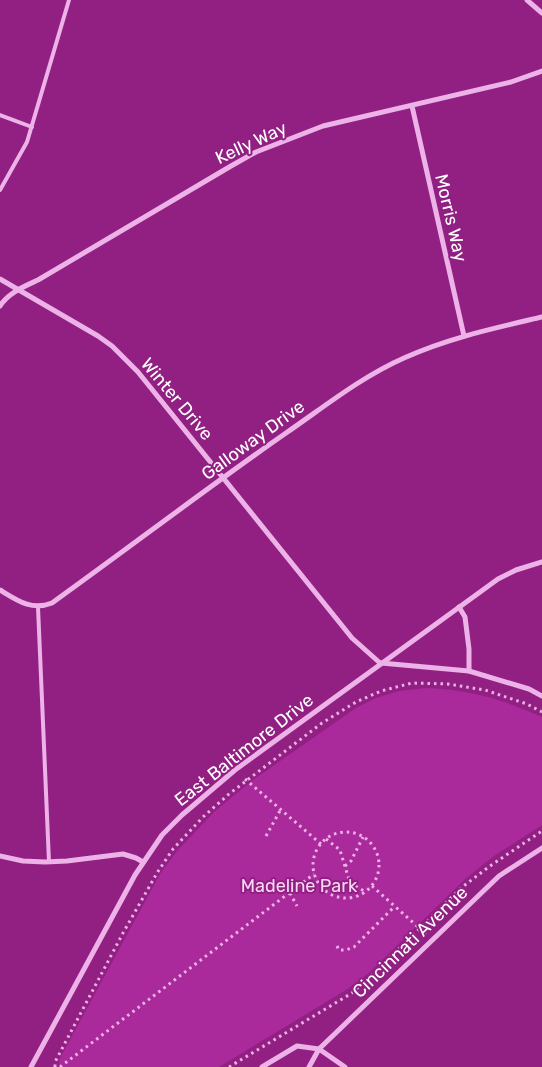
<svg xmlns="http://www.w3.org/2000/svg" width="542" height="1067" font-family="Rubik,sans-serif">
  <rect width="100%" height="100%" fill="#922083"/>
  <path fill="#aa2a9c" d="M426,688C471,690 501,699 542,717V825L494,856L464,880L370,972L346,990L219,1067H59V1060L160,874L177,851L215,811L253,780L356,708L376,698L399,691Z"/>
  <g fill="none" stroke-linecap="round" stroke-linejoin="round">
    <g stroke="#edb2e7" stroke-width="3" stroke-dasharray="2.5 4" stroke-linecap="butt">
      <polyline points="245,779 321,844"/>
      <circle cx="346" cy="865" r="33"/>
      <polyline points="266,836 281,809"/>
      <polyline points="326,839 340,850 350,883 366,892"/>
      <polyline points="345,866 351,861 363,837"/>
      <polyline points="372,886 426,934"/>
      <polyline points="290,893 297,906"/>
      <polyline points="337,946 339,950 346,950 354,947 394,907"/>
      <polyline points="55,1067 55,1062 123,933 157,873 173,849 203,817 229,794 322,723 356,702 381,691 412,683 448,684 485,690 527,704 542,712"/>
      <polyline points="60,1067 314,874"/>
      <polyline points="229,1067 352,993 373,974 461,888 490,866 542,831"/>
    </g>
    <g stroke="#edb2e7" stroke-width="4">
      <polyline points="0,115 32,127"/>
      <polyline points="0,190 27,142 69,0"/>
      <polyline points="38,607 49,862"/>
    </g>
    <g stroke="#edb2e7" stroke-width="5">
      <polyline points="527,0 542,13"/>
      <polyline points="412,106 464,336"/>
      <polyline points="0,279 98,336 112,346 138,372 352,638 380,663"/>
      <path d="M0,306C8,293 25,286 38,280L231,166L256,152L323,126L511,82L542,71"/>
      <path d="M0,590C18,601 32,611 52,603C130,547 207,488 286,433C324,407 361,377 404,358C448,338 495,328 542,317"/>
      <polyline points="459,607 465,617 469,649 469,671"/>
      <polyline points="381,663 469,671 529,689 542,696"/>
      <polyline points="0,856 23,861 45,862 67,861 123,854 136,858 143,862"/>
      <polyline points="31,1067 135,875 162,835 182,815 235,770 498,579 516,570 542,562"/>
      <polyline points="262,1067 297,1046 319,1049 345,1067"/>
      <polyline points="309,1067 319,1049 499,876 542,848"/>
    </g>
  </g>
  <g text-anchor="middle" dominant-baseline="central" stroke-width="4" stroke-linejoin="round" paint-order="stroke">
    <g font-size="18" fill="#fff" stroke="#922083">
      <text transform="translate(251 143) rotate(-25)">Kelly Way</text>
      <text transform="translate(451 218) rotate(77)">Morris Way</text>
      <text transform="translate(177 399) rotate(50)">Winter Drive</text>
      <text transform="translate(253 440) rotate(-36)">Galloway Drive</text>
      <text transform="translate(244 750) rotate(-38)">East Baltimore Drive</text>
      <text transform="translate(410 942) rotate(-44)">Cincinnati Avenue</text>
    </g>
    <g font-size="18" fill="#fad7f6" stroke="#922083">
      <text x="299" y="886">Madeline Park</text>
    </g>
  </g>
</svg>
